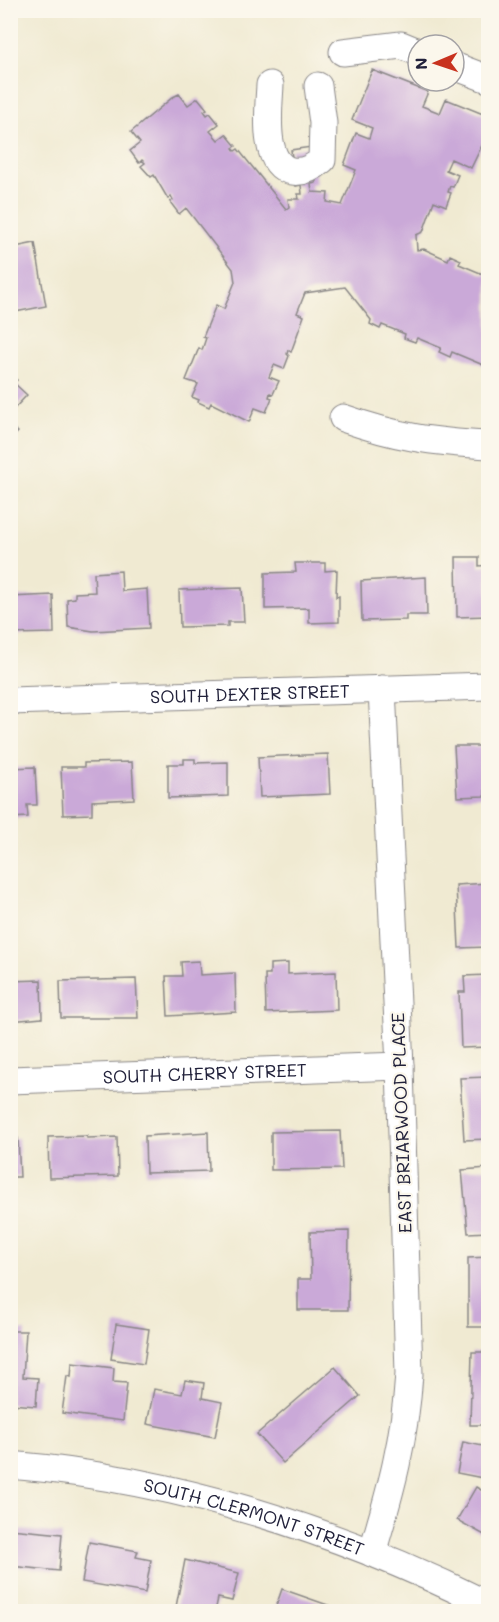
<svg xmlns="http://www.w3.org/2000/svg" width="499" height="1622" font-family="Mali,sans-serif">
  <rect width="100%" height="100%" fill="#fbf7ec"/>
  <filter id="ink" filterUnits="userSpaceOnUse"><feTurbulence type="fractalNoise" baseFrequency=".0167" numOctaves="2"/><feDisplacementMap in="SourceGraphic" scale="12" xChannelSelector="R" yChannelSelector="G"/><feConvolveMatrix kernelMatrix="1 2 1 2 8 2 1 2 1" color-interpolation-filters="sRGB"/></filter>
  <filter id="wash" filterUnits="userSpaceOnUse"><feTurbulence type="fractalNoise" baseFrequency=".008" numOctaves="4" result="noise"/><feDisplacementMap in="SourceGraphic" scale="24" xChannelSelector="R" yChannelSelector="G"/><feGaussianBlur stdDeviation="1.35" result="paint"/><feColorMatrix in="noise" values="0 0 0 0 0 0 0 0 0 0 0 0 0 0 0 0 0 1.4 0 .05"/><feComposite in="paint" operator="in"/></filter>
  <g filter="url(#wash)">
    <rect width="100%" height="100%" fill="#f0ead2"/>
    <g id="blocks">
      <g fill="#caa9d8">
        <polygon points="372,70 428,92 422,106 440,113 446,99 488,116 485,134 487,135 471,168 451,159 446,170 458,175 453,187 450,186 448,192 451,193 446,206 434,201 423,232 416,235 417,250 424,249 448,260 450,255 461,260 459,264 485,275 486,270 488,271 488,367 452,352 450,357 439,352 441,348 417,338 415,342 404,338 405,334 382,325 380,329 370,324 371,320 345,287 305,293 297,313 304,316 291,352 288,350 287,354 289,356 284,369 274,365 269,377 279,381 273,394 270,393 269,397 272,398 266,412 255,408 249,422 211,403 209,407 198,402 199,400 192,397 198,384 186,380 199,348 202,350 206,338 203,337 216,305 224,309 235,282 233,269 186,208 179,214 170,202 173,200 171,196 168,199 154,175 151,177 141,166 145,163 142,160 139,163 130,151 140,143 131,132 173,97 179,94 188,105 198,98 207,109 204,111 207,115 210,113 219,124 210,131 218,140 226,134 236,146 233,148 235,151 238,149 286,209 289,207 288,199 299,199 298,194 302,194 301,185 296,186 291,150 311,147 316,183 311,184 312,192 328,193 327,202 342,205 356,170 344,165 356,133 369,138 372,128 352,120"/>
        <polygon points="35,243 46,306 10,313 10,248"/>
        <polygon points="10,374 17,380 14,383 27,395 10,413"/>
        <polygon points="10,425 18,432 10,440"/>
        <polygon points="456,557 479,557 479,566 488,565 488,616 457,617"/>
        <polygon points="295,563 325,563 325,571 337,570 336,597 339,596 339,622 309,623 309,608 265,609 265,573 296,572"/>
        <polygon points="121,571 122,591 147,589 149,628 93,631 68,627 67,599 75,598 75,593 95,592 94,573"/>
        <polygon points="426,577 427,615 406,615 406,620 362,621 361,581"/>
        <polygon points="242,588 244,622 228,622 228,626 180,627 179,590"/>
        <polygon points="53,595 54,633 10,634 10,597"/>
        <polygon points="454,746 488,746 488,783 485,783 485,796 457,797"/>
        <polygon points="328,754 330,794 260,797 258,757"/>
        <polygon points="184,759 195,759 195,763 228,762 228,796 168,798 168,764 184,764"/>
        <polygon points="132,762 134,799 92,801 92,814 63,815 61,767 84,767 84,763"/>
        <polygon points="35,767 37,805 27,805 28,817 10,818 10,768"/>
        <polygon points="488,883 488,947 459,948 456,885"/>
        <polygon points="199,961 200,975 235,973 236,1012 168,1016 166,976 182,976 181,962"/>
        <polygon points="288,963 288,974 336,972 337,1010 266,1013 265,974 270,974 270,964"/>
        <polygon points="488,975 488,1047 461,1048 459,992 465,992 464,976"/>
        <polygon points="136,979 138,1018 61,1018 60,981"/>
        <polygon points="41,980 42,1018 10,1021 10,981"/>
        <polygon points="488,1077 488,1139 464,1140 460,1078"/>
        <polygon points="340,1131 342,1169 271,1170 271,1132"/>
        <polygon points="208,1132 209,1171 146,1173 145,1136"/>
        <polygon points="87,1136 87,1138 117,1137 118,1176 49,1178 48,1137"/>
        <polygon points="18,1138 20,1177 10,1177 10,1139"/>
        <polygon points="488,1168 488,1232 468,1233 462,1170"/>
        <polygon points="349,1231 348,1310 298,1310 298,1279 311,1279 310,1232"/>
        <polygon points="488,1257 488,1327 468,1327 468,1258"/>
        <polygon points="116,1324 149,1329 144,1364 111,1359"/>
        <polygon points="10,1331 26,1331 23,1377 38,1378 36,1406 10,1404"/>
        <polygon points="472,1352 488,1352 488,1425 470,1425"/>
        <polygon points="72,1363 114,1368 113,1382 127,1383 123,1421 62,1413 67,1376 71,1377"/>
        <polygon points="335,1367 360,1396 283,1463 257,1434"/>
        <polygon points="185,1380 204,1383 202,1398 222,1402 215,1437 147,1424 154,1389 182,1394"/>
        <polygon points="463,1442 488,1447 488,1479 457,1473"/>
        <polygon points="476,1487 488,1494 488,1537 457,1520"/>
        <polygon points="10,1529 62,1534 59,1571 10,1566"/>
        <polygon points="89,1542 138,1551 136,1557 151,1560 145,1593 82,1582"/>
        <polygon points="185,1560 239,1573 232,1601 218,1598 215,1612 175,1612"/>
        <polygon points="282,1589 345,1611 345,1612 274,1612"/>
      </g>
    </g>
  </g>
  <g filter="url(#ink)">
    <use href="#blocks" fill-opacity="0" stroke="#898686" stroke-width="1.5"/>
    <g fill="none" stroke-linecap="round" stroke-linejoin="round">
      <defs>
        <g id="minor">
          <polyline points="343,52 401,45 418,52"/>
          <polyline points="454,66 488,79"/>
          <path d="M270,85C269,108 261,165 292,171C304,173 313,168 322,160L323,123L318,86"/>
          <path d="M343,418C397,437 432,442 488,445"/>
          <path id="s1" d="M10,701L488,686"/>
          <path id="s2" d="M10,1080L400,1066"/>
          <path id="s3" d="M10,1465C177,1479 340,1531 488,1605"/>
          <path d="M372,1553C391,1490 405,1439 409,1374L400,1066L382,689"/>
        </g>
      </defs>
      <use href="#minor" stroke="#898686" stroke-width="29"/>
      <use href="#minor" stroke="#fff" stroke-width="27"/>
    </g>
  </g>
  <g text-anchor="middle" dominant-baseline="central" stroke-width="4.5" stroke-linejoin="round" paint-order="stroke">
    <g font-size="18" fill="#22223b" stroke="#fbf7ec">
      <text stroke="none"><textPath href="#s1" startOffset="240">SOUTH DEXTER STREET</textPath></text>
      <text stroke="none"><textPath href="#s2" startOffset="195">SOUTH CHERRY STREET</textPath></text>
      <text transform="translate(401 1123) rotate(-92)">EAST BRIARWOOD PLACE</text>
      <text stroke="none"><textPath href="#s3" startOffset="250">SOUTH CLERMONT STREET</textPath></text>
    </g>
  </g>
  <rect width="499" height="1622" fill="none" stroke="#fbf7ec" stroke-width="36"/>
  <g transform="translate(436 63) rotate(268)"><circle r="28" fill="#fbf7ec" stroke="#a4a2a5" stroke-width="1.5"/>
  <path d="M0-4.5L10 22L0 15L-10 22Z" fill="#c8321e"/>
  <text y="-9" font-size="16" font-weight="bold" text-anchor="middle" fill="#22223b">N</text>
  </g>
</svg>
